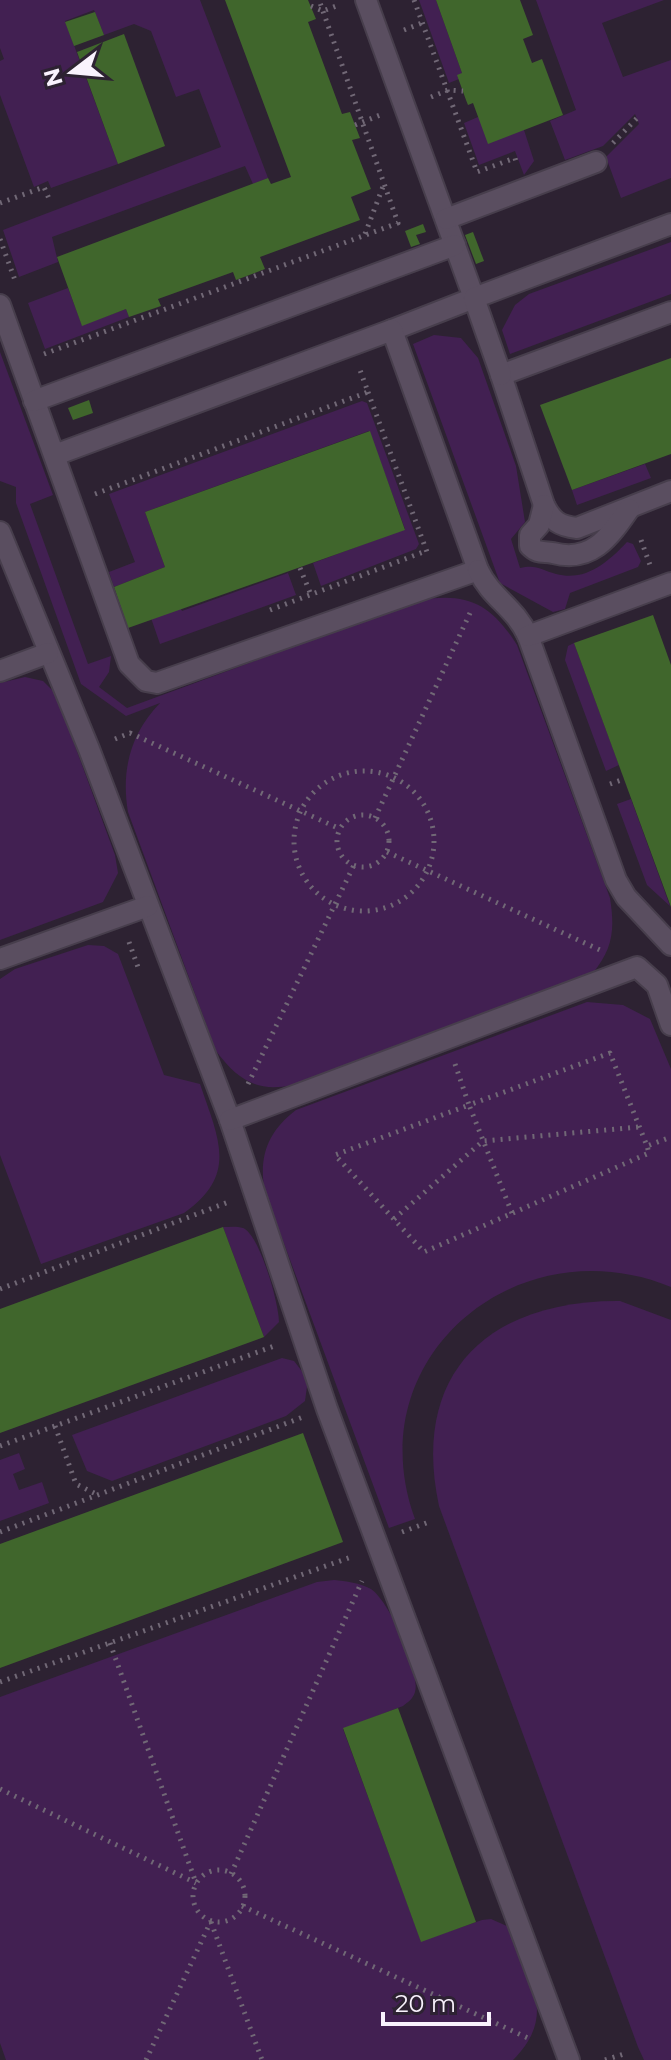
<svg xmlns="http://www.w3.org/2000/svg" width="671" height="2060" font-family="Montserrat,sans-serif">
  <rect width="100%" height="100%" fill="#2d2232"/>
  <g fill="#422052">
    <polygon points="0,0 200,0 268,178 253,184 245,166 52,237 58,262 19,277 3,230 221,147 199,89 176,97 151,31 134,24 104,35 94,10 65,21 118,164 51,188 48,181 34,187 0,95 0,61 4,59 0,48"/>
    <polygon points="419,0 436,0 462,73 459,79 449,83"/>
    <polygon points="536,0 664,0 602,23 623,77 671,60 671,178 621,198 606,157 639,124 635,114 603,146 565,160 550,121 576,110"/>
    <polygon points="478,117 524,130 534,161 524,175 515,151 479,165 464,123"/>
    <polygon points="671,242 671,294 510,354 502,330 515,305 529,294"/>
    <polygon points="68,288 82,325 126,309 129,317 45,349 28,303"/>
    <path d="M434,335L461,338L478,358L516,466L525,522L511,539L520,568C536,564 542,570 556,574C586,582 608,562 627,542L633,544L641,561L638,567L570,593L565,609L553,612L500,583L413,344Z"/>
    <path d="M0,352L53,495L30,504L88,664L111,656L109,672L99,687L127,708L420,600C468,592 491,604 517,645L610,898C615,930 613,949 592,974L292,1085C257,1093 237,1079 216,1051L128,812C121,771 130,734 160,703L126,716L81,684L16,503V487L0,481Z"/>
    <polygon points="362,401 367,403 419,544 416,549 321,586 313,563 405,529 369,431 145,512 165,567 114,587 109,572 135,562 109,494"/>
    <polygon points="645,464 651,478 577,505 572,490"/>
    <polygon points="288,573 296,595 160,644 151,618 180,607 182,611"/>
    <polygon points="574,643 619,765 606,771 565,660 568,646"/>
    <polygon points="25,677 43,681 56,694 115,855 118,873 103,902 0,940 0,683"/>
    <polygon points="631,799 670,906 647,885 617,804"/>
    <path d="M88,945L104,946L118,954L164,1075L200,1084C218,1138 239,1174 184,1213L41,1264L0,1155V979L15,969Z"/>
    <path d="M587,1002L623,1005L650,1019L671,1069V1287C518,1224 356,1357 415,1519L389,1528L265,1192C258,1157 268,1131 296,1110Z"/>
    <path d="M223,1227C229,1227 237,1226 243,1228C260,1235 279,1304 279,1322L264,1337Z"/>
    <path d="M620,1301L671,1320V2060H644L638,2047L439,1506C410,1371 491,1300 620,1301Z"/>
    <polygon points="282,1358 294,1361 308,1379 305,1401 286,1416 112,1481 87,1471 72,1435"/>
    <polygon points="19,1453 25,1469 13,1474 19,1490 42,1482 49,1503 0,1521 0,1460"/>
    <path d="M334,1580C346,1581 360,1583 371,1589C389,1601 421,1671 415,1692C413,1699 408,1702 403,1706L343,1729L421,1941L482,1920L491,1919L509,1927C528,1978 559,2014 513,2060H6L0,2043V1697L317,1582Z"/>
  </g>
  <g fill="#40662c">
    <polygon points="225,0 308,0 316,19 308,22 342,114 350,112 360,138 352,140 371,189 351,197 360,220 260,257 265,269 236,280 233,272 158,299 161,306 129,317 126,309 82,326 57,257 268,178 271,184 291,177"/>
    <polygon points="436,0 520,0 533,35 523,39 532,63 542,59 563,115 488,144 473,103 468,105 466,100 457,75 462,73"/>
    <polygon points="95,12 104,35 74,46 65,22"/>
    <polygon points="124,34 165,146 118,164 77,52"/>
    <polygon points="423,224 426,232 416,235 420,244 411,247 405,231"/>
    <polygon points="473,232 484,261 476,264 465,235"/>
    <polygon points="671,358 671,454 572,490 540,405"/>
    <polygon points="89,400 93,413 73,420 68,408"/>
    <polygon points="370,431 405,530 128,628 114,587 165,567 145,512"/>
    <polygon points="653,615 671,665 671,907 574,643"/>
    <polygon points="223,1227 264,1337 0,1433 0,1309"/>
    <polygon points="303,1433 343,1542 0,1668 0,1544"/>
    <polygon points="398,1708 476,1922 421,1942 343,1728"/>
  </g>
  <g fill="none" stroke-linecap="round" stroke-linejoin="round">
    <defs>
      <g id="lane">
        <polyline points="366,0 474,298 392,330"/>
        <polyline points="446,219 596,162"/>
        <polyline points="0,305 129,664 146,681 157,683 478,570 392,330 55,455"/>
        <path d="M671,312L501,375L544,505C552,521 559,526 577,528L671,491"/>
        <polyline points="501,375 474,298 671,224"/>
        <polyline points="34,401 455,245"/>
        <path d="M544,505L539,525L530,535V546C538,554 543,551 553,553C591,563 609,538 629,509"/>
        <polyline points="0,532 89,749 230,1120 327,1409 569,2060"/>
        <path d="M478,570C492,599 514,606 528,636L616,880L626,897L671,945"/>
        <polyline points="528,636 671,583"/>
        <polyline points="0,671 48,653"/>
        <polyline points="0,959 148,906"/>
        <polyline points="230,1120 637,967 657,985 671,1025"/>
      </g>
    </defs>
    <use href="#lane" stroke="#473e4c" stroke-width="24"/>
    <g stroke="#716876" stroke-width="5" stroke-dasharray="2 6" stroke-linecap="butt">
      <polyline points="414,0 477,172 515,158 517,165"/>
      <polyline points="311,6 323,11 339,5"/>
      <polyline points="404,30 422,23"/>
      <polyline points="431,97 448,90 463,91"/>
      <polyline points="355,125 380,115"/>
      <polyline points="613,143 637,118"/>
      <polyline points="0,203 44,187 50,201"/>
      <polyline points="365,234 384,184"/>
      <polyline points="0,239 16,283"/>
      <polyline points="44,354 398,223 319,0"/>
      <polyline points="368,392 427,552"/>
      <polyline points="95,494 368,392 360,370"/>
      <polyline points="641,540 650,565"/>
      <polyline points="300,568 311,595"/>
      <polyline points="270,610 426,551"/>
      <polyline points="115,739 130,733 340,829"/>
      <circle cx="364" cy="841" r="70"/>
      <polyline points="610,784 624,779"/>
      <circle cx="363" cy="841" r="26"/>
      <polyline points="375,818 470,613"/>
      <polyline points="387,852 600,950"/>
      <polyline points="129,942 139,970"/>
      <polyline points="455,1064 469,1105 610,1053 647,1146 671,1137"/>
      <polyline points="248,1084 354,865"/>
      <polyline points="512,1213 469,1105 335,1155 424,1252 649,1153 647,1146"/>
      <polyline points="394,1219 483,1141 639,1127"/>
      <polyline points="0,1289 231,1201"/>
      <polyline points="55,1426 76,1484 98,1495"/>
      <polyline points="0,1446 277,1345"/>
      <polyline points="0,1532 303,1417"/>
      <polyline points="402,1532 429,1522"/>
      <polyline points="110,1643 196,1883"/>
      <polyline points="0,1682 354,1556"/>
      <polyline points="0,1789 196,1883"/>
      <circle cx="219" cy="1896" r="26"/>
      <polyline points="231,1874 362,1581"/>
      <polyline points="242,1906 530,2039"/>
      <polyline points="211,1922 262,2060"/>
      <polyline points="146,2060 211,1921"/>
      <polyline points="605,2060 624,2054"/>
    </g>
    <use href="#lane" stroke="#5a4e60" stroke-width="20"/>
  </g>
  <g transform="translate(72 72) rotate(254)" stroke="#2d2232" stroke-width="6" paint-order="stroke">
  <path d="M0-6L14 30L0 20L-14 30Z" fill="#f9f2fd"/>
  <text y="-12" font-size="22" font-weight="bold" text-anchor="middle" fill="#f9f2fd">N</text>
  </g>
  <path d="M383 2012v12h106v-12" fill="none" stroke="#f9f2fd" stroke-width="4"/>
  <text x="395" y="2012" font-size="24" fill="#f9f2fd" stroke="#2d2232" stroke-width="6" paint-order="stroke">20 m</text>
</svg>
